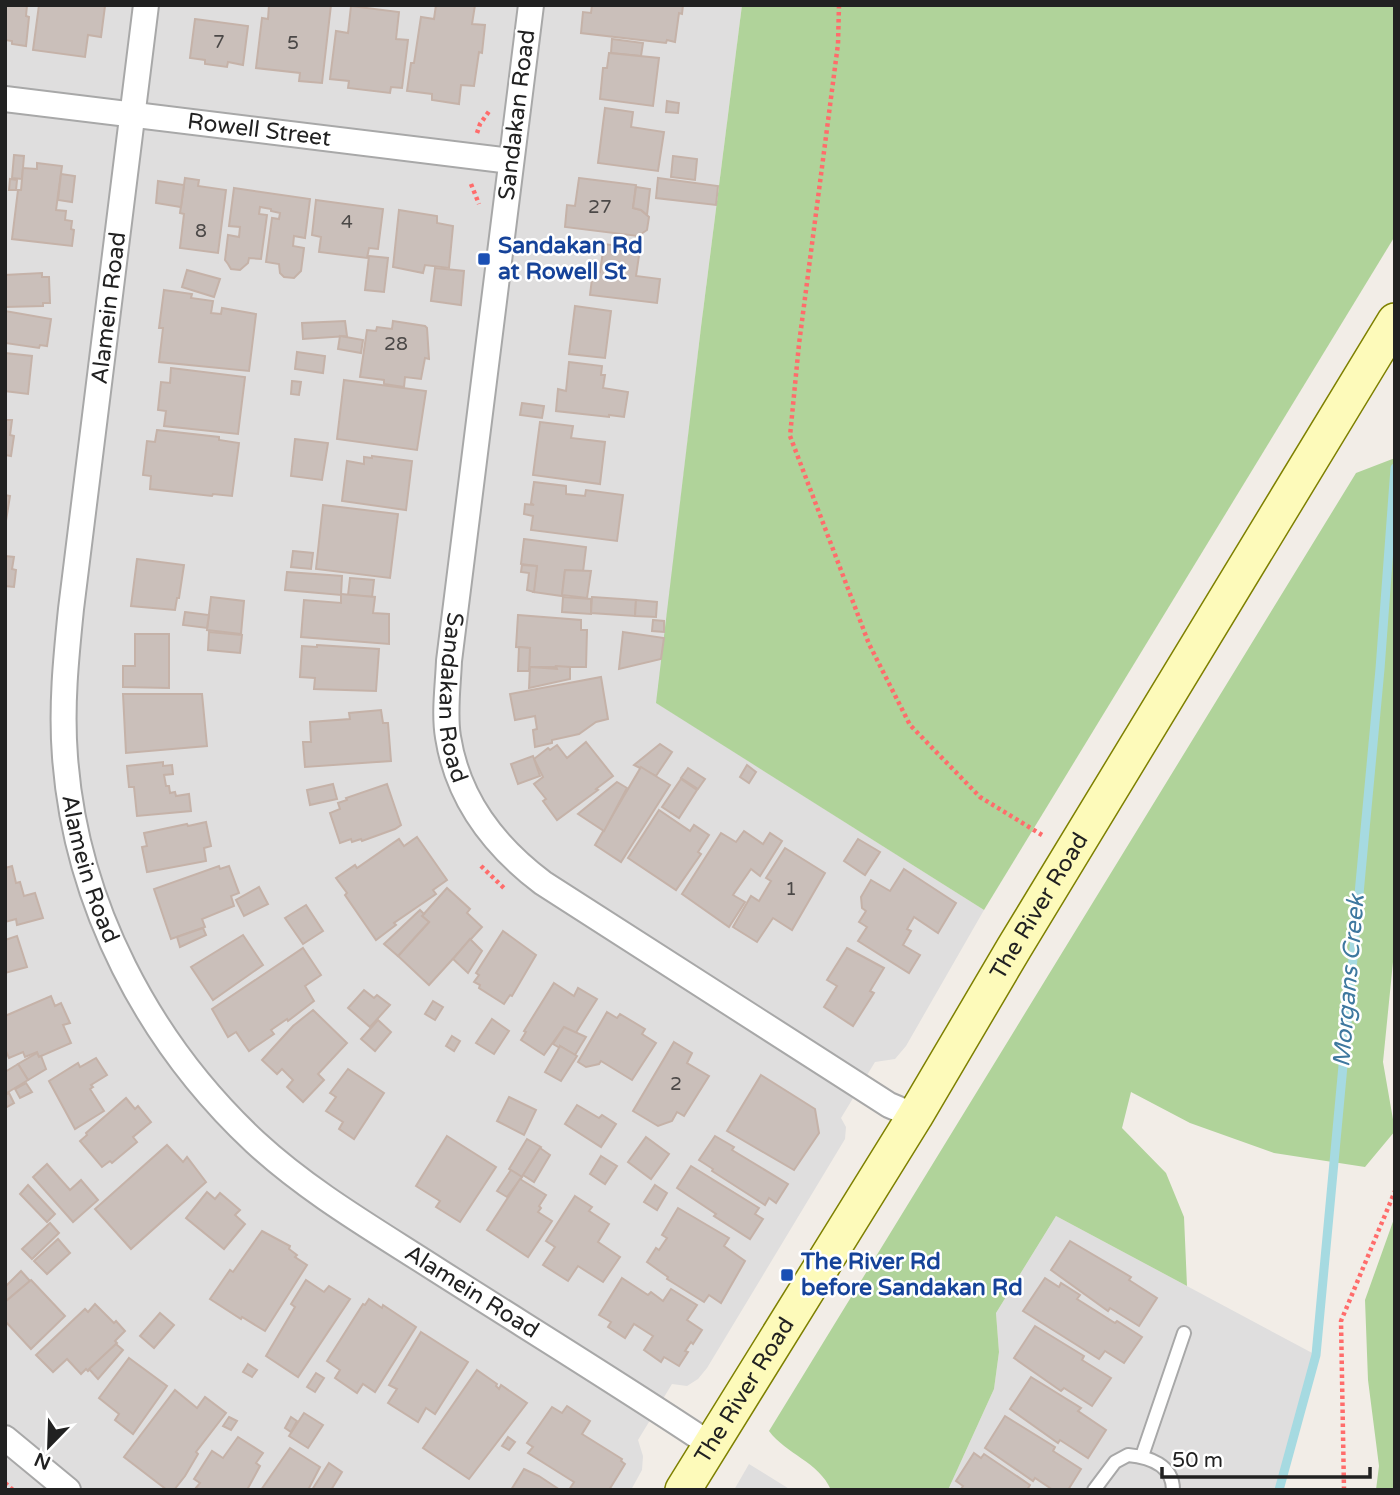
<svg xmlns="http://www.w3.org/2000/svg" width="1400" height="1495" font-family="'Varela Round',sans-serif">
  <rect width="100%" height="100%" fill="#f2ede7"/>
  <g fill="#dfdede">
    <polygon points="5,5 742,5 701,327 657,703 984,910 906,1046 895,1059 875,1062 841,1118 846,1127 845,1139 707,1368 698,1379 687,1386 672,1384 638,1440 643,1456 642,1470 631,1490 5,1490"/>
    <polygon points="1056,1216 1316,1355 1279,1490 948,1490 994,1389 999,1352 996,1313"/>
    <polygon points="749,1464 791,1490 734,1490"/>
  </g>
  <g fill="#b0d39a">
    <polygon points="742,5 1395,5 1395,236 984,910 656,703 701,327"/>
    <path d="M1395,458V942L1383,1062L1395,1131L1365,1167L1274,1153L1190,1123L1131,1092L1122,1128L1166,1173L1184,1217L1187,1286L1056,1216L996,1313L999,1352L994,1389L948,1490H831C819,1462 786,1454 769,1431L1356,473Z"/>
    <polygon points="1395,1216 1395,1490 1376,1490 1379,1466 1368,1380 1365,1300"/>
  </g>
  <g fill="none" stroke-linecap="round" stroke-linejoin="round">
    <polyline stroke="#a6dae1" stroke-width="9" points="1279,1490 1316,1355 1380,669 1395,468"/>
  </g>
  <g fill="#cabfba" stroke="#c5b2a8" stroke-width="2">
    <polygon points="5,5 27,5 26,16 29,17 26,46 12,44 12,41 5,40"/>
    <polygon points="39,5 105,6 101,37 88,35 85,57 33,50"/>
    <polygon points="269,5 331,5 322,83 299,81 300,73 256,68 262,18 268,19"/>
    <polygon points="436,5 475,5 472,24 485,25 482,53 479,52 474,86 461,85 459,104 432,100 432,94 407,91 411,63 414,63 421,17 434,19"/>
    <polygon points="592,5 683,5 682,14 679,13 675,42 667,40 666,43 581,33 583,12 591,13"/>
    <polygon points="351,6 399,12 396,39 408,40 402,88 391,87 390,93 348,88 349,81 330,79 336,31 348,33"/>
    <polygon points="195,19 248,26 243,65 228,62 227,67 205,64 205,60 190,58"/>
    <polygon points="612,39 643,43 641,56 611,53"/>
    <polygon points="609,53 659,58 653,106 600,99 603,68 607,68"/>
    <polygon points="667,101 679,103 678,113 666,112"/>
    <polygon points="605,108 633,112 631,127 664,132 658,171 598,163"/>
    <polygon points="14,155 24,156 22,179 12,178"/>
    <polygon points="673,156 697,159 695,180 671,177"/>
    <polygon points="37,163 62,166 56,210 66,211 65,220 72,221 71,229 74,230 72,246 12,239 18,190 21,190 23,168 37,169"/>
    <polygon points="61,174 75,176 72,202 58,200"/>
    <polygon points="185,178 199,180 198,186 226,190 218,253 180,248 184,214 180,213"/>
    <polygon points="579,178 636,185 633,208 641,210 649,217 647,230 638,236 565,227 567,205 575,206"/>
    <polygon points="658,178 718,186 716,205 656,198"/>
    <polygon points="10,179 17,180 16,190 9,190"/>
    <polygon points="158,181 184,185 181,207 156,203"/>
    <polygon points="636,187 650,189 647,215 641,210 633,208"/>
    <polygon points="234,188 310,199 305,238 294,236 293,246 304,248 301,271 294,278 284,277 280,273 279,264 266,262 272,218 279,219 280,213 271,211 271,209 260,207 259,214 267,215 261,259 249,258 248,263 240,270 231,269 228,264 225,260 228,235 239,237 240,227 229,226"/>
    <polygon points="316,200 383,209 378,249 369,248 367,258 319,252 321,237 312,235"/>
    <polygon points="399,210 437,216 437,223 453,226 449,268 425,265 423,273 393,267"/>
    <polygon points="604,244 640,249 636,276 660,279 657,303 590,295 593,271 600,272"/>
    <polygon points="369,256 388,258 384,292 365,290"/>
    <polygon points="435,268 464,271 461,305 431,301"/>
    <polygon points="187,270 220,279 214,297 182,287"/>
    <polygon points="42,273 42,277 49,277 50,303 43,303 43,306 5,307 5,275"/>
    <polygon points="164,290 192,294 191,298 213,301 211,313 221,314 222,308 256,314 249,371 159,362 163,328 159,328"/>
    <polygon points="575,306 611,311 605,358 569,354"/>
    <polygon points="5,311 51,319 47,346 40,345 39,348 5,343"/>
    <polygon points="345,321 347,336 303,339 302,323"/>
    <polygon points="393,321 425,326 427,328 429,359 425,358 421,379 405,377 404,387 384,384 384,380 360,377 367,330 376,331 377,327 392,329"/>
    <polygon points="340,336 363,340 361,353 338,349"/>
    <polygon points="297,352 325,356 323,373 295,369"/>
    <polygon points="5,353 32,356 28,394 5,391"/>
    <polygon points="569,362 602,366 601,375 605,375 603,388 628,392 624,417 609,415 609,417 556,411 558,389 566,391"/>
    <polygon points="171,368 245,377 238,434 164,426 166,411 158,410 161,382 170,383"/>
    <polygon points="344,380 426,391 417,450 337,439"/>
    <polygon points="292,381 301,382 299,395 291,394"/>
    <polygon points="522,403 544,406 542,418 520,415"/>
    <polygon points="5,420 12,420 10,435 14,436 11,456 5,455"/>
    <polygon points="540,422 573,426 571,438 605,442 600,484 533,475"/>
    <polygon points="157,430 219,437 219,440 239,443 232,496 213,494 212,496 150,489 151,476 143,475 147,441 155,442"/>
    <polygon points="295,439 328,443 322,480 291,476"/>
    <polygon points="372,456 412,461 406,510 342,501 347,461 364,464 364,457 372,458"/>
    <polygon points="534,482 566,486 566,494 585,496 586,490 623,495 617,541 531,530 533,516 524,514 525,504 534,505 531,503"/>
    <polygon points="5,495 10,496 5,527"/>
    <polygon points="323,505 398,514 390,578 316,569"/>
    <polygon points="524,539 586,547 583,572 565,570 562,596 533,592 537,566 521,564"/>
    <polygon points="293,551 313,553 311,569 291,567"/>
    <polygon points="5,556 14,557 12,569 16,570 14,587 5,586"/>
    <polygon points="137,559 184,565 179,598 177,598 175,610 131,606"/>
    <polygon points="522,565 537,566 534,592 527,590 529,573 521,572"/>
    <polygon points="565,570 591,571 587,598 562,595"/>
    <polygon points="287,572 342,576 341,595 285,590"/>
    <polygon points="350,578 374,580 372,597 348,595"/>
    <polygon points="341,594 375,597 373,613 389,614 389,644 301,637 304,600 341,603"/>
    <polygon points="211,597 244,601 241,634 207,630"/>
    <polygon points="563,597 591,599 591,614 562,612"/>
    <polygon points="592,597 636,600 635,616 591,613"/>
    <polygon points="636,600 657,602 656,617 635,616"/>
    <polygon points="185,612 209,615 207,628 183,625"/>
    <polygon points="518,615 581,620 581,630 587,630 586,667 529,667 530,648 516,647"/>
    <polygon points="653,620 664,621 664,632 652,631"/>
    <polygon points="209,632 242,635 240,653 208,650"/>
    <polygon points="623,632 664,638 661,659 619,669"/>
    <polygon points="135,634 169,634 169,688 123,687 123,666 135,666"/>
    <polygon points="317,645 379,649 376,691 314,689 315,678 300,677 302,646 317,647"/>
    <polygon points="519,647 530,648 529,671 518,671"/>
    <polygon points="556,666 570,667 570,679 529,688 530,667 557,669"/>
    <polygon points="601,677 608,719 596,722 579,734 552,740 552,743 535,747 533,730 537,729 535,716 515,720 510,694"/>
    <polygon points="123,694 202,694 207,746 126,753"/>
    <polygon points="381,710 383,723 388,723 391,761 305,767 303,742 311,742 310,722 350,719 349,713"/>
    <polygon points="586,742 613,776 596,789 598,790 557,820 543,801 546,799 534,784 543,777 534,759 548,748 550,750 557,745 567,758"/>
    <polygon points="660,744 672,752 656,776 634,765"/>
    <polygon points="533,756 540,776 518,784 511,764"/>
    <polygon points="163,762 163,766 172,765 173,774 164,775 166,786 169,786 170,793 175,792 176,796 189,794 191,811 137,816 134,787 129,787 127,766"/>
    <polygon points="747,765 756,772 749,783 740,777"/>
    <polygon points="641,767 670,785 621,862 595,845"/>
    <polygon points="688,768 705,779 698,789 681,778"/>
    <polygon points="681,779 697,790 679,818 662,807"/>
    <polygon points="617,782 627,788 604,831 578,814"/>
    <polygon points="333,784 337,799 310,805 307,790"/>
    <polygon points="387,784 401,825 395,829 362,841 361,839 352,842 351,839 340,843 330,813 340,809 338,803 347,800 346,798"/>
    <polygon points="659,810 690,831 694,825 709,835 698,852 701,854 676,890 628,858"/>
    <polygon points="206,822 211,846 204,848 206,861 147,872 142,847 147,846 144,833 187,824 188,826"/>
    <polygon points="744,831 763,844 770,833 782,841 760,876 751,869 733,895 745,902 729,927 682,894 721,833 736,842"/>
    <polygon points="417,837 447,880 433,890 436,894 394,923 396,925 376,940 345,895 347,893 336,878 355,865 357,868 399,839 404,846"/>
    <polygon points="858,839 880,852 865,875 844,861"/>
    <polygon points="785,848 825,873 792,930 773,918 757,942 733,927 751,896 759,901 771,881 766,878"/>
    <polygon points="12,866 16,883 20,882 24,896 35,893 43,918 17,925 16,919 5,922 5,868"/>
    <polygon points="219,866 220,869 229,866 239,893 231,896 234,906 202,919 205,927 171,939 154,889"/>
    <polygon points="904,869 956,903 938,933 914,917 907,929 911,931 903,945 920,955 909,973 858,941 867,927 859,922 866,911 862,908 861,897 871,880 890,891"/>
    <polygon points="259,887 268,904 244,916 236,900"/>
    <polygon points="447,888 470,909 467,913 482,927 429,985 398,956 429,922 422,916"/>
    <polygon points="306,905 323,931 303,944 285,918"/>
    <polygon points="420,910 424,914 422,916 429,922 398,956 384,944"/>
    <polygon points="203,928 206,935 180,947 177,937"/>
    <polygon points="503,931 536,955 512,996 510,995 504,1004 479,988 480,985 474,982 479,975 476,973"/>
    <polygon points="243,935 263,965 213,1000 191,967"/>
    <polygon points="17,936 27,967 5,973 5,940"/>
    <polygon points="470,939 482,951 468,973 453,959"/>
    <polygon points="303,948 321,975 305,986 314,1001 288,1021 287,1019 271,1030 274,1034 249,1051 236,1032 228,1037 212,1009"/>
    <polygon points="847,948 884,968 870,991 874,993 853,1026 824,1007 837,986 827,980"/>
    <polygon points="554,983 574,996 578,988 597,999 575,1034 564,1027 544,1055 521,1040 526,1032 524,1031"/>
    <polygon points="364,990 374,998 377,995 390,1005 370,1027 348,1008"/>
    <polygon points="51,996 55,1006 61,1003 70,1023 63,1025 71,1043 39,1057 37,1052 25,1057 23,1052 9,1058 5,1049 5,1016"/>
    <polygon points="433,1001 443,1007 435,1020 425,1014"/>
    <polygon points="313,1010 347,1043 318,1074 324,1080 303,1102 287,1087 293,1080 282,1069 277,1074 262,1060 293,1026"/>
    <polygon points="607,1012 617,1018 620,1014 645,1029 642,1034 656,1043 632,1080 601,1061 599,1064 586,1067 578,1062"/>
    <polygon points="492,1019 509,1031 494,1054 476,1043"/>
    <polygon points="378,1020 391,1032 375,1051 361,1039"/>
    <polygon points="564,1027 586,1037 575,1055 560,1046 560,1048 553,1044"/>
    <polygon points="452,1036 460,1041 454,1051 446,1046"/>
    <polygon points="674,1042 692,1053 687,1063 709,1076 684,1116 677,1112 672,1121 658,1126 633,1111"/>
    <polygon points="560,1046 577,1056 561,1081 545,1072"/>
    <polygon points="37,1053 39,1057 41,1056 46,1069 28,1080 18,1064"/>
    <polygon points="96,1058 107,1075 91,1085 93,1087 90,1089 104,1111 75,1129 49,1081 78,1063 80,1067"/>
    <polygon points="18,1064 28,1080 5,1094 5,1072"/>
    <polygon points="348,1069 384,1093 354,1139 339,1129 343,1122 326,1111 336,1097 330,1093"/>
    <polygon points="761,1075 815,1109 819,1133 794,1170 727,1131"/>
    <polygon points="26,1083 32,1092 20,1098 15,1089"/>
    <polygon points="9,1093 14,1103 5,1108 5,1095"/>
    <polygon points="509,1097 536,1110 524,1135 497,1121"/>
    <polygon points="126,1098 135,1109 138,1106 151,1122 133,1137 137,1142 112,1163 110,1161 102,1167 80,1141 87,1135 86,1133"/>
    <polygon points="577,1105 599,1118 602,1115 616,1124 601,1147 565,1124"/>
    <polygon points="447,1136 496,1167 460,1222 436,1207 440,1201 416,1186"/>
    <polygon points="715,1136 734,1147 732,1150 788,1184 776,1203 769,1198 765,1205 712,1171 713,1169 699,1160"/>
    <polygon points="646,1137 669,1154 651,1179 628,1162"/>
    <polygon points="527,1139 541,1147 522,1177 509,1169"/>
    <polygon points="167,1145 183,1162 187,1157 206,1182 131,1249 95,1209"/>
    <polygon points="540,1148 550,1155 534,1182 523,1175"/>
    <polygon points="601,1156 617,1166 605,1184 590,1174"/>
    <polygon points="47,1164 70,1190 81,1180 98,1200 73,1222 33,1177"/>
    <polygon points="691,1166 759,1208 755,1214 763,1219 750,1239 714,1216 716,1214 677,1188"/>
    <polygon points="511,1170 522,1177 507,1197 497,1191"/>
    <polygon points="520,1179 546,1195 539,1206 541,1208 538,1212 552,1221 528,1257 487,1230"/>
    <polygon points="28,1185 55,1214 47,1222 20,1194"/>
    <polygon points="655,1185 667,1193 657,1210 644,1202"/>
    <polygon points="207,1192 215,1199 220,1193 240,1210 235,1215 245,1224 224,1249 186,1218"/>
    <polygon points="575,1196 592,1207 589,1211 609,1224 598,1242 620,1257 603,1282 578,1266 568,1281 543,1265 555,1247 546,1241"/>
    <polygon points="678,1208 729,1238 724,1246 745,1261 721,1303 709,1295 704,1302 667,1279 668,1277 647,1262 656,1248 659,1250 667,1238 662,1235"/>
    <polygon points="50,1223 59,1233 32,1259 22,1249"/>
    <polygon points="262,1231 290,1246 289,1249 297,1255 295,1257 307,1265 265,1331 242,1317 241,1319 210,1299 230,1270 233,1272"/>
    <polygon points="58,1239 70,1253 47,1274 34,1261"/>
    <polygon points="1070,1241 1131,1277 1129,1280 1157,1298 1139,1326 1110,1308 1108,1311 1051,1270"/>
    <polygon points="21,1271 30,1281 5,1302 5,1287"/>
    <polygon points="622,1278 648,1295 651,1292 663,1301 671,1289 697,1305 687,1320 702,1330 693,1344 691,1342 685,1351 688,1352 679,1366 664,1357 661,1362 644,1350 653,1336 634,1324 625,1338 608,1327 611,1322 599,1315"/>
    <polygon points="1045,1278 1059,1287 1061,1283 1080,1295 1077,1299 1115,1323 1117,1321 1142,1337 1124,1363 1105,1351 1099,1359 1023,1311"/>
    <polygon points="31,1280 65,1316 31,1349 5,1321 5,1302"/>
    <polygon points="306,1280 324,1292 329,1286 350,1299 298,1377 266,1356 295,1307 291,1304"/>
    <polygon points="369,1299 382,1308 383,1305 416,1327 375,1392 363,1384 357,1393 335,1378 340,1370 327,1361 363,1304 365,1305"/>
    <polygon points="95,1304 114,1323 116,1321 125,1331 115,1341 117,1343 88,1371 86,1369 81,1374 67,1359 53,1372 36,1355 85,1309 88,1312"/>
    <polygon points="160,1313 174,1325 154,1348 140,1336"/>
    <polygon points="1035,1326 1084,1356 1082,1360 1111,1378 1092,1406 1064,1388 1061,1391 1014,1358"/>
    <polygon points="421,1332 468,1362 435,1414 426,1408 418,1422 388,1403 397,1389 389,1385"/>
    <polygon points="116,1344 123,1350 98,1379 89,1369"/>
    <polygon points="129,1358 167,1386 133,1434 115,1420 119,1414 99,1398"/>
    <polygon points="248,1364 257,1370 252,1377 243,1372"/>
    <polygon points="477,1370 497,1384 496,1386 499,1389 501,1385 527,1403 469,1479 423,1448"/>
    <polygon points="316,1373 324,1378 315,1392 307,1387"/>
    <polygon points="1031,1377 1081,1408 1078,1411 1106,1430 1088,1458 1060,1440 1058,1443 1010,1409"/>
    <polygon points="175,1390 197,1408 205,1397 226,1413 196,1452 198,1454 185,1476 174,1490 167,1490 124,1457"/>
    <polygon points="567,1406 590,1421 582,1434 622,1459 621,1461 625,1464 609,1490 569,1490 574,1482 528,1453 533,1447 527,1443 552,1407 562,1413"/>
    <polygon points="304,1413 323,1425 308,1448 289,1436"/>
    <polygon points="1005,1416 1055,1447 1053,1451 1081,1469 1068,1490 1053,1490 1035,1478 1033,1481 985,1448"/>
    <polygon points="229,1417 237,1421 231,1430 223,1426"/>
    <polygon points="291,1417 297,1421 291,1432 285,1428"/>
    <polygon points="238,1437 263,1453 256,1463 260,1466 247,1490 195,1489 200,1483 194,1479 212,1451 223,1458"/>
    <polygon points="508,1437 515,1442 509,1450 502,1446"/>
    <polygon points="290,1448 320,1467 308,1490 261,1490"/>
    <polygon points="974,1453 981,1458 984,1454 1030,1485 1027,1490 961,1489 963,1486 956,1481"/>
    <polygon points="329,1463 342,1472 331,1490 312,1490"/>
    <polygon points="524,1469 539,1476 560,1490 511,1490"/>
  </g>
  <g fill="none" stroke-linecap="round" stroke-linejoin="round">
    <defs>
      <g id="service">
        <polyline points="1142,1456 1184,1333"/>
        <path d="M1094,1490L1115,1462L1128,1455C1149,1457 1173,1465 1173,1490"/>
      </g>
      <g id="minor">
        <path id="s1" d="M146,5L71,609C66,658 61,707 65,757C76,904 148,1042 255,1142C309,1192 375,1230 437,1270C528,1328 621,1385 711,1445"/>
        <path id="s2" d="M531,5L449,661C448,686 444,713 448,737C458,800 494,846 543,883L889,1105L915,1116"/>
        <path id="s3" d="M5,99L511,161"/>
        <polyline points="5,1438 68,1490"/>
      </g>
      <g id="secondary">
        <path id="s4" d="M683,1490L915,1116L1014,948L1395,321"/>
      </g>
    </defs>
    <use href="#service" stroke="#a8a8a8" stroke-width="16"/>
    <use href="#minor" stroke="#a8a8a8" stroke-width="28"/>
    <use href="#secondary" stroke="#7e8000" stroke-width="38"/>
    <g stroke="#ff6c6b" stroke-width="4.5" stroke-dasharray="3.5 3.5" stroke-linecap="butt">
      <polyline points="839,5 838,44 799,344 790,436 869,644 910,725 980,797 1042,835"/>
      <polyline points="477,133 480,124 490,110"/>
      <polyline points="471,184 479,204"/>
      <polyline points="481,866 505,889"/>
      <polyline points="5,1483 13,1490"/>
      <polyline points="1344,1490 1341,1321 1395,1191"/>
    </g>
    <use href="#service" stroke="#fff" stroke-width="12"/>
    <use href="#minor" stroke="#fff" stroke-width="24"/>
    <use href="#secondary" stroke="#fdfaba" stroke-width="35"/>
  </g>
  <g fill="#1a4fb4" stroke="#fff" stroke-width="2.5">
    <rect x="477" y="252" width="14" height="14" rx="3.5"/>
    <rect x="780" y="1268" width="14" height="14" rx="3.5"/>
  </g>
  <g text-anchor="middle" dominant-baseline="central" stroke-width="5" stroke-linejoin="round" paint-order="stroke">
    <g font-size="19" fill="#4b4847">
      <text x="219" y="42">7</text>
      <text x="293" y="43">5</text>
      <text x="600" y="207">27</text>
      <text x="347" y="222">4</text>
      <text x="201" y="231">8</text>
      <text x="396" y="344">28</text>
      <text x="791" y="889">1</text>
      <text x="676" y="1084">2</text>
    </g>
    <g font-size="23" fill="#212121" stroke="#fff">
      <text transform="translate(517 115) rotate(-83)">Sandakan Road</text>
      <text stroke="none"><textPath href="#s3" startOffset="256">Rowell Street</textPath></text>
      <text transform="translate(109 308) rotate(-83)">Alamein Road</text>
      <text stroke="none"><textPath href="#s2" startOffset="698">Sandakan Road</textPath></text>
      <text stroke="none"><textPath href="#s1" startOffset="872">Alamein Road</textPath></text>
      <text stroke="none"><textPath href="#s4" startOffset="684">The River Road</textPath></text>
      <text stroke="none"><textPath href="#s1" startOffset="1460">Alamein Road</textPath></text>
      <text stroke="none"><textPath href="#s4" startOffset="117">The River Road</textPath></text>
    </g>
    <g font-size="23" font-weight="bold" fill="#164399" stroke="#fff" text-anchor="start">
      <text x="498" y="246">Sandakan Rd<tspan x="498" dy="26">at Rowell St</tspan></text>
      <text x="801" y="1262">The River Rd<tspan x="801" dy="26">before Sandakan Rd</tspan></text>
    </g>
    <g font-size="24" font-style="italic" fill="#3e789f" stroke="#fff">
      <text transform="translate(1349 981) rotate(-85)">Morgans Creek</text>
    </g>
  </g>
  <rect width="1400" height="1495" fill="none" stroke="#212121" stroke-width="14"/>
  <g transform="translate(49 1446) rotate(203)" stroke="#ffffff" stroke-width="5" paint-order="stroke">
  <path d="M0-5L12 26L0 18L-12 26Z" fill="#212121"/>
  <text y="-10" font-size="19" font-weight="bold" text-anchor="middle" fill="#212121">N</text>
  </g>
  <path d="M1162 1467v10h208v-10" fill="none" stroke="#212121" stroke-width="3.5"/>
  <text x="1172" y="1467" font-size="21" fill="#212121" stroke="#ffffff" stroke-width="5" paint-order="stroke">50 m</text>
</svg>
